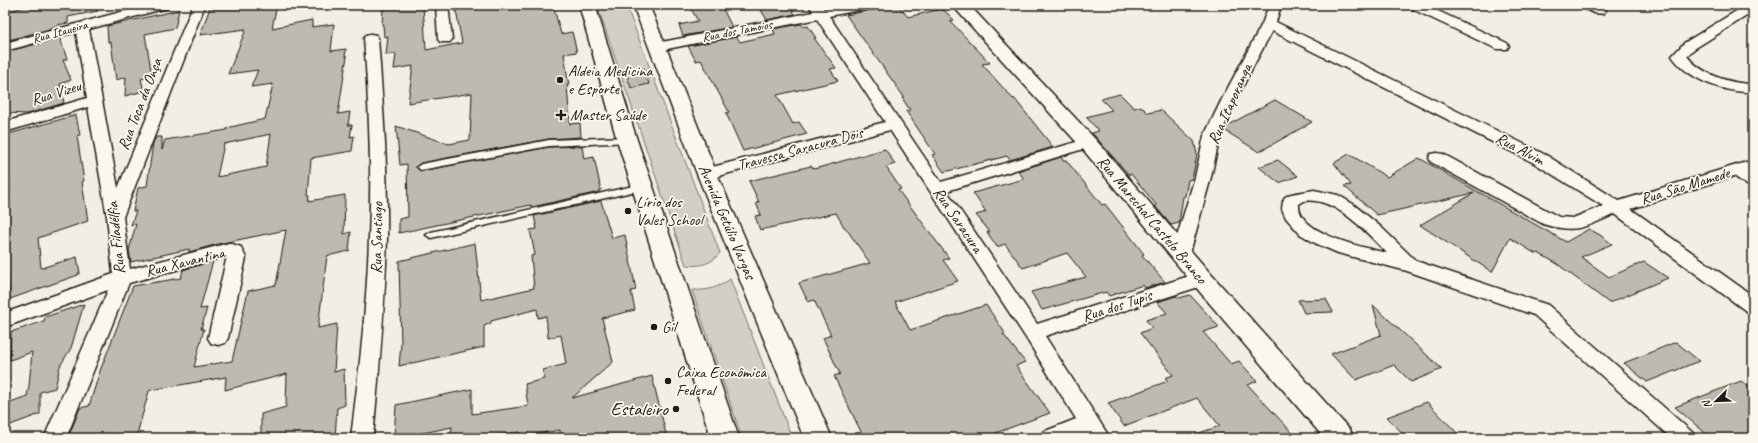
<svg xmlns="http://www.w3.org/2000/svg" width="1758" height="443" font-family="Caveat,sans-serif">
  <rect width="100%" height="100%" fill="#f2eee4"/>
  <filter id="ink" filterUnits="userSpaceOnUse"><feTurbulence type="fractalNoise" baseFrequency=".025" numOctaves="2"/><feDisplacementMap in="SourceGraphic" scale="8" xChannelSelector="R" yChannelSelector="G"/><feConvolveMatrix kernelMatrix="1 2 1 2 8 2 1 2 1" color-interpolation-filters="sRGB"/></filter>
  <g filter="url(#ink)">
    <g fill="#d2cfc6" stroke="#777671">
      <path d="M597,5H626L720,253C711,264 700,267 686,265Z"/>
      <path d="M730,279L792,438H742L692,290C707,291 718,288 730,279Z"/>
    </g>
    <g fill="#bdbab1" stroke="#1c1c1c" fill-rule="evenodd">
      <polygon points="31,5 97,5 98,11 68,17 68,23 57,25 57,27 5,41 5,12"/>
      <path d="M211,5H277L272,28L312,20V27L334,24L331,51L346,49L345,56H347L338,114L350,112L348,125H352L350,137L354,136L352,151L311,158L308,195H310L309,201L345,195L344,234L351,232L349,251L327,256L318,328L337,324L334,372L344,369L345,405L337,408L335,438H261V414L286,407L287,374L225,390L226,377L151,390L149,391L136,438H68L80,408L89,406L100,371L133,286L181,278L183,270L213,261L200,309L207,308L201,329H204L194,367L232,361L248,291L276,285L286,230L218,244L189,252V249L131,262L129,250L136,224L131,225L136,211H133L138,188L147,186L153,143L156,137H162V150L165,140L227,130V128L265,119L273,84L251,87L258,70L228,74L246,29L200,35ZM271,134L266,167L217,177L224,144Z"/>
      <polygon points="388,5 423,5 426,50 462,43 455,5 553,5 561,34 572,32 577,52 564,54 569,85 567,85 570,124 580,123 581,137 549,139 421,163 416,167 421,171 549,147 582,146 584,159 594,157 601,190 599,190 599,192 532,207 531,205 399,233 399,219 408,217 407,164 400,165 396,126 449,144 470,140 472,93 408,103 413,66 394,69 396,54 386,55 388,36 384,37 383,25 382,25 383,7"/>
      <polygon points="689,5 721,5 732,27 683,36 679,25 698,21"/>
      <polygon points="758,5 789,5 795,14 767,20"/>
      <polygon points="896,5 898,5 908,17 941,9 945,11 954,20 950,21 990,63 982,64 1013,99 1014,98 1053,147 1010,160 1007,156 944,172 932,155 935,154 906,111 910,110 902,98 904,97 846,15"/>
      <polygon points="179,10 175,28 145,34 152,76 141,79 144,91 125,96 126,77 116,80 111,42 108,42 107,26"/>
      <polygon points="801,24 804,27 808,26 816,38 814,38 836,68 830,69 838,81 777,95 793,124 799,122 807,134 743,151 726,113 729,112 701,60 696,61 688,46 737,37 740,42 775,34 773,29"/>
      <polygon points="60,38 67,59 63,60 71,80 60,84 64,103 27,114 5,113 5,52"/>
      <polygon points="644,68 649,84 631,88 626,72"/>
      <polygon points="1120,94 1134,108 1141,106 1148,113 1161,110 1194,141 1197,154 1192,179 1188,180 1185,196 1183,197 1179,223 1171,225 1155,206 1157,206 1131,174 1129,175 1092,133 1099,131 1086,117 1112,110 1101,99"/>
      <polygon points="1275,100 1312,122 1259,152 1224,130 1226,126"/>
      <polygon points="76,115 80,135 77,136 84,181 82,182 88,221 38,238 41,268 77,257 80,273 78,273 78,275 10,299 5,252 5,190 10,188 8,163 5,163 5,135"/>
      <polygon points="885,149 895,164 886,167 901,189 898,190 949,258 943,260 958,281 895,302 910,330 986,305 1005,333 1003,334 1025,362 1016,366 1050,413 982,438 864,438 834,376 840,374 823,338 831,335 814,300 808,302 799,283 870,263 845,227 844,227 836,213 760,230 755,216 761,215 756,203 759,202 749,181 811,166 814,169"/>
      <polygon points="1349,154 1387,177 1419,158 1566,242 1589,229 1600,235 1612,244 1581,257 1609,277 1644,262 1668,278 1609,303 1556,263 1538,253 1536,254 1510,238 1492,272 1420,225 1474,193 1377,215 1344,186 1351,185 1334,163"/>
      <polygon points="1061,157 1063,160 1066,160 1102,205 1105,204 1144,254 1142,255 1165,282 1145,288 1143,285 1109,296 1106,292 1042,310 1031,292 1086,277 1067,253 1023,268 1005,244 997,247 987,232 990,232 976,215 986,212 973,193 1024,179 1018,171"/>
      <polygon points="1278,160 1298,176 1279,183 1259,167"/>
      <polygon points="601,201 612,238 625,235 636,290 631,291 635,310 602,318 613,362 572,398 652,376 666,434 654,438 560,438 560,430 520,437 520,432 480,438 450,438 452,427 418,434 418,438 394,438 396,405 472,389 472,414 528,406 525,384 544,379 543,370 566,364 561,335 548,338 546,316 538,318 537,309 491,321 491,323 484,326 484,347 399,366 401,344 399,261 475,243 481,300 534,288 531,256 535,255 530,230 537,229 534,216"/>
      <polygon points="1190,295 1219,327 1203,332 1231,364 1239,361 1257,381 1248,385 1297,438 1193,438 1193,435 1220,426 1197,398 1124,426 1108,403 1168,381 1165,378 1173,375 1140,333 1152,328 1146,320 1167,313 1157,302 1176,296 1179,298"/>
      <polygon points="1326,299 1333,312 1304,313 1298,300"/>
      <polygon points="84,304 71,348 60,366 55,388 40,392 40,414 5,427 5,404 27,396 29,386 32,352 10,360 11,332 44,321 45,317"/>
      <polygon points="1373,305 1442,369 1411,382 1394,365 1356,380 1331,354 1381,335"/>
      <polygon points="1676,342 1699,361 1647,382 1624,363"/>
      <polygon points="1741,381 1753,390 1753,438 1711,438 1675,407"/>
      <polygon points="1427,402 1462,438 1407,438 1387,417"/>
    </g>
    <g fill="none" stroke-linecap="round" stroke-linejoin="round">
      <defs>
        <g id="lane">
          <polygon points="627,137 631,140 630,142 549,146 421,170 417,167 421,164 549,140"/>
          <polygon points="642,184 645,185 646,187 645,189 431,238 426,235 431,232"/>
        </g>
        <g id="street">
          <polygon points="147,5 168,5 167,8 89,29 118,188 193,5 205,5 123,217 130,269 229,243 241,247 246,258 228,338 225,343 218,345 211,343 208,338 227,256 129,283 66,438 44,438 108,290 5,327 5,313 113,274 107,217 88,107 5,132 5,122 87,98 76,32 5,51 5,43"/>
          <polygon points="436,5 448,5 452,39 450,42 440,42 438,39"/>
          <polygon points="809,5 821,5 824,9 846,5 871,5 870,8 829,16 941,182 1083,140 1088,138 1093,140 1096,143 1093,146 947,191 1037,324 1202,272 1208,274 1211,279 1208,284 1045,336 1110,438 1088,438 1085,434 1074,438 1039,438 1043,432 1076,419 1026,338 890,130 707,179 701,178 699,174 701,170 885,122 817,19 657,51 652,50 650,47 652,44 657,43 813,12"/>
          <path d="M1269,5H1281L1276,22L1546,155L1619,201L1753,160V170L1750,171L1753,174V186L1747,185L1734,176L1631,209L1753,296V313L1746,311L1615,214C1585,227 1577,234 1543,224L1431,162L1429,158L1431,154L1437,153L1443,154L1559,217L1573,218L1603,206L1534,163L1272,31L1236,99L1220,136L1211,177L1190,253L1187,257L1181,259L1175,257L1172,253L1195,177L1204,136L1222,99L1262,24Z"/>
          <polygon points="1409,5 1425,5 1507,43 1509,46 1507,49 1497,49 1410,8"/>
          <path d="M1582,5H1599L1606,10L1604,13C1596,15 1586,11 1582,5Z"/>
          <path d="M1746,5H1753V12L1694,49L1687,56C1700,74 1731,84 1753,84V92C1725,93 1688,80 1672,56L1684,43Z"/>
          <path d="M371,34L376,35L378,38C383,105 388,171 387,238C385,305 379,372 373,438H351C359,372 367,305 369,238C372,172 369,105 364,38L366,35Z"/>
          <path d="M1314,190L1338,195L1353,204L1381,227L1416,261L1548,305L1692,432L1696,438H1671L1534,315L1407,271L1338,253L1315,243L1300,234L1286,218L1282,209L1283,201L1285,197L1291,194ZM1304,201C1335,196 1367,233 1387,253C1366,248 1296,234 1299,204Z"/>
        </g>
        <polygon id="secondary" points="952,5 969,5 1095,139 1210,273 1350,430 1354,438 1324,438 1194,285 1081,147"/>
        <g id="primary">
          <polygon points="579,5 595,5 637,140 739,438 711,438 617,140"/>
          <polygon points="633,5 649,5 717,174 832,438 804,438 697,174"/>
        </g>
      </defs>
      <use href="#lane" stroke="#1c1c1c" stroke-width="3"/>
      <use href="#street" stroke="#1c1c1c" stroke-width="3"/>
      <use href="#secondary" stroke="#1c1c1c" stroke-width="3"/>
      <use href="#primary" stroke="#1c1c1c" stroke-width="3"/>
      <use href="#lane" fill="#fbf7ec" fill-rule="evenodd"/>
      <use href="#street" fill="#fbf7ec" fill-rule="evenodd"/>
      <use href="#secondary" fill="#fbf7ec" fill-rule="evenodd"/>
      <use href="#primary" fill="#fbf7ec" fill-rule="evenodd"/>
    </g>
  </g>
  <g fill="#1c1c1c" stroke="#fbf7ec" stroke-width="1.5">
    <circle cx="560" cy="80" r="4"/>
    <path d="M559 109h4v4h4v4h-4v4h-4v-4h-4v-4h4z"/>
    <circle cx="628" cy="211" r="4"/>
    <circle cx="654" cy="327" r="4"/>
    <circle cx="668" cy="381" r="4"/>
    <circle cx="676" cy="409" r="4"/>
  </g>
  <g text-anchor="middle" dominant-baseline="central" stroke-width="3.5" stroke-linejoin="round" paint-order="stroke">
    <g font-size="13" fill="#1c1c1c" stroke="#fbf7ec">
      <text transform="translate(737 31) rotate(-11)">Rua dos Tamoios</text>
      <text transform="translate(60 32) rotate(-15)">Rua Itaueira</text>
    </g>
    <g font-size="16" fill="#1c1c1c" stroke="#fbf7ec" text-anchor="start">
      <text x="568" y="71">Aldeia Medicina<tspan x="568" dy="18">e Esporte</tspan></text>
      <text x="570" y="115">Master Saúde</text>
      <text x="636" y="202">Lírio dos<tspan x="636" dy="18">Vales School</tspan></text>
      <text x="662" y="327">Gil</text>
      <text x="676" y="372">Caixa Econômica<tspan x="676" dy="18">Federal</tspan></text>
    </g>
    <g font-size="16" fill="#1c1c1c" stroke="#fbf7ec">
      <text transform="translate(56 93) rotate(-17)">Rua Vizeu</text>
      <text transform="translate(140 104) rotate(-69)">Rua Toca da Onça</text>
      <text transform="translate(1230 104) rotate(-66)">Rua Itaporanga</text>
      <text transform="translate(800 149) rotate(-15)">Travessa Saracura Dois</text>
      <text transform="translate(1520 149) rotate(28)">Rua Alvim</text>
      <text transform="translate(1685 186) rotate(-17)">Rua São Mamede</text>
      <text transform="translate(958 220) rotate(56)">Rua Saracura</text>
      <text transform="translate(1152 220) rotate(50)">Rua Marechal Castelo Branco</text>
      <text transform="translate(727 222) rotate(67)">Avenida Getúlio Vargas</text>
      <text transform="translate(116 238) rotate(-96)">Rua Filadélfia</text>
      <text transform="translate(377 238) rotate(-89)">Rua Santiago</text>
      <text transform="translate(185 262) rotate(-14)">Rua Xavantina</text>
      <text transform="translate(1117 306) rotate(-18)">Rua dos Tupis</text>
    </g>
    <g font-size="19" fill="#1c1c1c" stroke="#fbf7ec" text-anchor="end">
      <text x="668" y="409">Estaleiro</text>
    </g>
  </g>
  <rect width="1758" height="443" fill="none" stroke="#fbf7ec" stroke-width="20"/>
  <rect x="10" y="10" width="1738" height="423" fill="none" stroke="#1c1c1c" stroke-width="1.5" filter="url(#ink)"/>
  <g transform="translate(1716 401) rotate(247)" stroke="#fbf7ec" stroke-width="3" paint-order="stroke">
  <path d="M0-3L7 15L0 10L-7 15Z" fill="#1c1c1c"/>
  <text y="-6" font-size="11" font-weight="bold" text-anchor="middle" fill="#1c1c1c">N</text>
  </g>
</svg>
